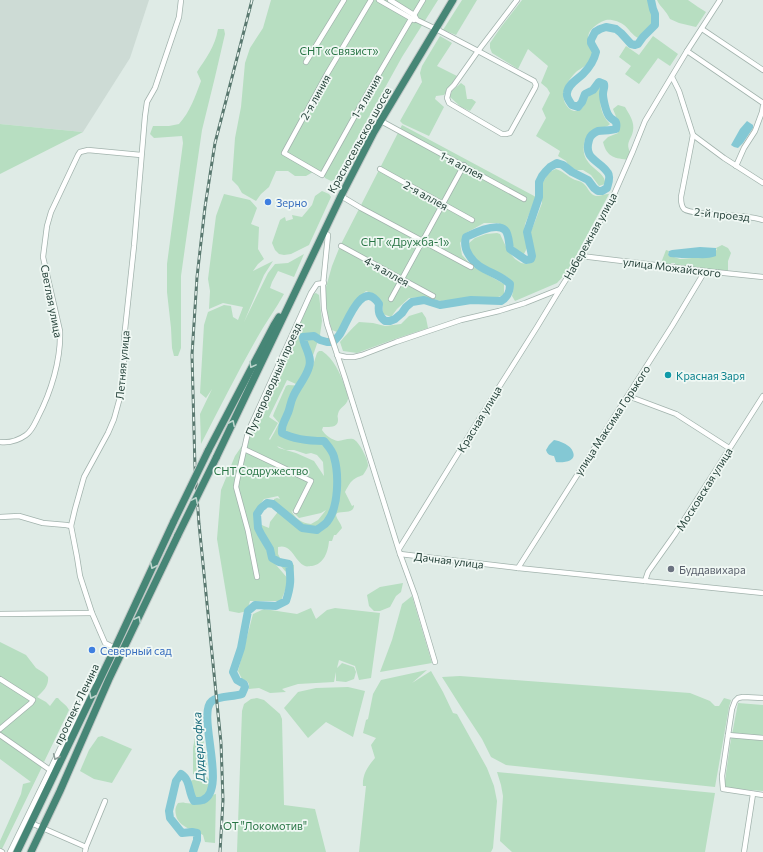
<svg xmlns="http://www.w3.org/2000/svg" width="763" height="852" font-family="Commissioner,sans-serif">
  <rect width="100%" height="100%" fill="#dfebe6"/>
  <polygon fill="#cddbd5" points="0,0 149,0 130,58 83,132 0,124"/>
  <g fill="#b7dec1" fill-rule="evenodd">
    <polygon points="271,0 438,0 402,57 334,180 331,181 325,178 323,174 313,172 306,176 295,176 288,171 276,171 269,187 261,194 256,201 242,193 238,186 232,180 235,138 241,107 245,63 250,48 263,28"/>
    <polygon points="462,0 477,0 456,35 443,30"/>
    <path d="M522,0H649L650,9L653,18V22L638,38C632,35 629,29 624,25C620,22 612,19 606,20C601,21 591,28 589,33C586,42 591,46 593,54C592,56 592,58 591,60C588,65 581,68 576,72C568,80 560,92 565,103C567,107 570,110 574,111C584,112 584,103 588,97C590,93 594,91 596,88H600C600,101 599,113 610,124C607,127 605,127 601,128C592,130 586,134 584,144C580,168 607,170 605,184L599,186L591,175L583,170H576L569,166L566,161L558,156L560,151L536,136L546,118L542,109L550,93L547,88L541,83L548,66L528,49L518,69L492,53L490,48V43L501,27Z"/>
    <path d="M657,0H688L698,7L706,12L696,27L679,23L670,19C666,10 660,7 657,0Z"/>
    <path d="M218,29H224L225,34L215,77L202,130L187,233L181,276V348L178,356H174L172,348L171,328L167,292V264L183,143L182,136L154,138L150,134L153,126H169L179,124C190,112 195,97 201,81L197,72C206,58 215,47 218,29Z"/>
    <polygon points="440,36 452,43 437,66 457,76 444,95 436,96 435,99 444,107 429,136 403,124 400,121 422,82 420,73 422,66"/>
    <polygon points="653,36 678,54 670,66 658,58 639,84 625,74 631,66 619,57 626,46 639,55"/>
    <polygon points="461,83 465,86 467,99 472,99 476,102 470,111 461,107 450,97 452,91"/>
    <path d="M618,105L625,107C629,114 635,122 633,131C631,141 624,143 632,155L629,160C615,158 607,158 603,142L608,137L618,133C620,124 616,117 613,109Z"/>
    <polygon points="0,124 83,132 0,174"/>
    <path d="M402,125L536,197L525,224L524,233L527,248L523,256L512,245L508,229L498,223H484L466,233L460,243L462,255L472,266L504,284V295L495,298H472L441,301L424,297L409,298L397,309L391,317L383,314C383,298 380,297 366,291C353,302 346,318 337,332L332,330L325,308L326,287L332,266L340,246Z"/>
    <path d="M556,169C563,171 567,176 573,179C577,181 582,181 585,185C588,188 590,195 596,196C600,196 605,194 609,194L568,271L557,283L515,301L512,296C519,273 496,274 482,267C474,263 470,255 466,247L469,243L475,238L486,234L497,233L500,234L508,251L515,259L521,263L527,264L531,262L533,258V247L530,240V233L534,224L542,203V184L549,172Z"/>
    <polygon points="322,191 329,194 331,197 309,245 291,254 284,255 279,254 275,250 272,243 280,220 283,218 285,217 286,221 293,219 292,215 302,217 312,205 315,196"/>
    <path d="M224,194L250,200L257,208L251,224L259,227L258,249L264,259L258,264L253,271L273,261L264,275L244,322L268,273L275,264L288,263L304,254L294,277L278,271L272,282L270,288L284,294C276,309 265,323 257,338C237,373 219,409 201,444L200,414L212,389L206,398L200,393L204,325L208,312L224,305L231,306L233,317L238,320L243,307L223,303L209,309L210,291L208,279L216,216Z"/>
    <polygon points="722,245 728,248 731,253 728,261 728,271 675,266 675,263 671,263 671,265 661,263 666,250 669,251 668,255 680,259 692,258 717,250 716,248"/>
    <path d="M316,293L319,295L322,321L320,335L309,367L296,384L287,380L269,417L278,423L269,439L270,440L271,438L274,433L279,423L273,416L274,413L286,386L288,385C292,385 296,386 300,385C309,384 314,361 317,353L319,351H322C334,359 340,373 345,387C346,391 348,394 348,399C347,406 339,407 338,414C337,418 338,416 338,420C338,428 329,427 323,427L322,430C325,435 332,440 338,441C342,441 348,438 353,439C359,441 369,461 368,466C367,469 365,472 363,475C352,479 351,481 345,492L352,506L354,505C354,514 343,511 337,513L336,515C337,520 341,523 342,528L336,535H334L332,541H329C328,552 324,564 312,566C309,566 307,567 305,566C294,561 292,543 278,547V554L280,558L294,565V568L293,573H288L285,571L274,558L267,545L259,526L262,525L264,526L269,528L270,522L277,513V507L274,502V499L277,498L280,499L278,496L264,499L257,509L256,524L260,536L271,559L289,580L281,601H250L247,611L239,613L229,611L217,539L221,490L235,456L250,434L310,295ZM277,446L286,450H294L306,454L311,453L317,455L323,462L324,476L314,461L296,453L279,448ZM291,510L299,518L321,513L326,510L318,520L311,524C302,523 295,519 291,510Z"/>
    <path d="M422,312L426,318L428,328L392,340L357,353L343,351L340,342C346,335 352,328 359,322L373,323L385,326L401,324L409,316Z"/>
    <polygon points="403,583 401,592 396,596 390,607 380,611 374,611 369,606 367,595 380,587"/>
    <polygon points="412,596 432,663 380,672 392,640 402,604"/>
    <polygon points="311,608 316,619 327,610 335,608 380,613 371,678 359,680 355,666 339,660 337,668 342,663 354,667 356,672 354,679 346,682 336,681 336,672 334,682 298,684 282,689 286,692 270,693 259,688 249,689 249,684 247,681 242,679 238,671 253,614 264,609 297,614"/>
    <path d="M0,642L26,655L36,668L44,673L48,677C49,686 43,691 37,697L46,702L50,706L56,698H58C62,703 66,704 69,710L44,762L42,761L40,766L42,767L2,849L0,848V841L21,794L23,784L31,782L0,759Z"/>
    <path d="M427,670L412,683L431,671L443,692L453,713L457,714L487,768L494,786L497,801L493,848L491,852H359L366,786H363C362,775 368,766 375,758L371,745L376,738L363,733L366,720L368,719L373,694L381,680Z"/>
    <polygon points="460,676 690,693 710,701 715,706 719,706 724,698 731,700 729,707 715,787 506,765 491,757 482,739 461,707 442,677"/>
    <polygon points="348,687 365,691 353,737 326,722 308,738 284,708 298,692 316,688"/>
    <polygon points="257,698 264,700 280,714 282,719 284,805 315,809 326,852 237,852 242,711 244,704 251,699"/>
    <polygon points="738,703 763,705 763,791 724,788 730,745"/>
    <polygon points="197,727 202,730 207,766 206,774 202,776 193,774 193,748"/>
    <polygon points="102,736 132,749 112,783 94,779 80,771 89,750 98,737"/>
    <polygon points="497,772 715,793 705,852 512,852 500,841 503,796 501,785"/>
    <path d="M202,777H207C209,779 210,781 211,783C213,791 203,799 196,799L193,794L190,781Z"/>
    <path d="M216,794L215,843L205,842L203,835C194,830 178,827 176,815C175,810 175,808 178,803C180,803 183,802 185,803C191,803 197,805 202,803C208,801 210,795 216,794Z"/>
  </g>
  <g fill="#84c8d4">
    <polygon points="747,121 753,125 753,128 743,143 738,148 734,147 731,145 740,129"/>
    <path d="M700,247L716,248V256C709,259 701,258 694,258C685,258 678,258 670,257L668,255L669,251L672,250Z"/>
    <path d="M554,440C560,441 571,445 573,452C577,462 562,463 556,462L554,456C549,455 548,455 546,450L549,445Z"/>
  </g>
  <g fill="none" stroke-linecap="round" stroke-linejoin="round">
    <path stroke="#84c8d4" stroke-width="8" d="M193,852L197,840V833L192,832L182,833L170,818L169,811L176,781L181,774C191,780 188,793 194,801C197,801 201,801 203,800C228,789 196,713 212,701C218,696 233,697 242,694L245,687L244,684L237,680L233,672L241,648L248,611L255,605L276,606L286,601C291,586 291,579 289,564L279,562L272,558L270,549L261,534L258,528L257,514L261,508L267,503L273,504L302,528L317,530C320,527 325,525 327,522C339,507 339,474 334,457C333,451 328,446 324,441C310,441 295,440 282,433C281,425 284,423 287,415C290,410 290,403 293,397C297,387 306,378 309,367C313,356 303,346 303,337L314,336L320,340L327,342H333C336,339 338,337 340,334C347,323 362,278 379,304C378,312 379,316 385,321H390L395,319L402,313L406,307L412,302L424,300L440,305L471,300L501,301C508,297 510,292 510,284C496,271 479,272 469,255C465,249 464,244 466,237C474,233 497,222 505,230C509,234 509,244 510,249L526,260L531,259L532,256L527,232L539,197V182L542,176L546,171L550,167L557,163L563,165L572,172L588,180L594,188L598,191H602L607,188C608,184 611,177 608,173C600,160 583,160 589,140C590,136 593,133 598,131C603,130 610,131 616,129C618,119 613,122 609,116C606,112 603,99 603,94C603,89 605,88 604,84L599,82L593,90L585,94L582,102L578,107L572,105C570,102 566,98 567,93C568,84 577,80 583,74C589,68 594,61 596,52L591,43V40L595,32L600,29L606,27L616,29L621,33L631,44L635,45L638,44L643,37L655,25V14L653,9L651,0"/>
    <defs>
      <g id="minor">
        <polyline points="371,0 327,74 284,153 322,175 366,96 411,19"/>
        <polyline points="379,0 414,20"/>
        <polyline points="390,0 414,15 417,20 436,29 478,51 534,81 536,85 535,88 510,133 506,134 502,134 449,103 447,98 449,90 454,85 478,51 517,0"/>
        <polyline points="414,15 423,0"/>
        <polyline points="702,29 763,70"/>
        <polyline points="687,51 763,103"/>
        <polyline points="306,62 344,0"/>
        <polyline points="672,77 679,91 693,135 724,158 763,183"/>
        <polyline points="381,121 524,199"/>
        <path d="M693,135L681,197C681,201 681,206 684,209C692,215 730,215 741,216C748,217 756,218 763,220"/>
        <polyline points="736,166 744,148 755,131 762,112 763,106"/>
        <polyline points="380,169 472,220"/>
        <polyline points="341,196 361,208 471,267"/>
        <polyline points="323,232 328,235 323,285 324,309 327,324 345,378 400,554 415,595 435,662"/>
        <polyline points="341,246 433,296"/>
        <polyline points="581,256 705,271 763,277"/>
        <polyline points="391,299 464,165"/>
        <polyline points="337,355 346,357 354,357 362,355 396,342 461,320 499,311 525,303 560,289"/>
        <polyline points="628,396 676,414 729,448"/>
        <path d="M0,442C9,443 19,440 26,435C32,431 35,423 38,417C51,392 61,360 60,331L43,257L47,226L51,212L78,155L80,152L88,150L141,155"/>
        <polyline points="244,449 311,481 296,511"/>
        <polyline points="0,517 19,516 43,523 66,525 71,526"/>
        <polyline points="399,549 470,434 489,403 537,327 560,289 581,256 612,199 633,151 645,121 687,51 720,0"/>
        <polyline points="400,554 518,568 763,593"/>
        <polyline points="518,568 672,326 705,271"/>
        <polyline points="257,577 248,531 236,487 237,481 248,432 311,293 317,284 324,283"/>
        <polyline points="645,581 648,572 675,534 763,396"/>
        <polyline points="0,614 92,613"/>
        <polyline points="115,648 105,643 92,613 80,576 77,557 71,526 75,509 84,477 108,433 114,419 122,390 124,362 124,339 134,246 145,116 147,102 155,88 159,76 179,17 181,0"/>
        <polyline points="0,679 33,700 31,703 0,729"/>
        <polyline points="763,698 743,697 738,698 735,701 732,709 728,735 722,776 723,789 763,795"/>
        <polyline points="0,735 50,770"/>
        <polyline points="728,735 763,738"/>
        <polyline points="31,823 86,847"/>
        <polyline points="0,851 2,852"/>
        <polyline points="10,852 50,770 91,683 100,677"/>
        <polyline points="85,852 86,847 105,801"/>
        <polyline points="744,852 753,794"/>
      </g>
      <g id="trunk">
        <polyline points="208,451 274,325 279,317"/>
        <polyline points="216,458 341,196 374,132 453,0"/>
        <polyline points="17,852 115,648 174,521"/>
        <polyline points="31,852 60,791 109,679 178,535"/>
      </g>
    </defs>
    <use href="#minor" stroke="#a2b3ad" stroke-width="6"/>
    <use href="#trunk" stroke="#c0c8c6" stroke-width="9"/>
    <use href="#minor" stroke="#fff" stroke-width="4.5"/>
    <use href="#trunk" stroke="#468676" stroke-width="7"/>
    <defs>
      <polyline id="rail" points="220,852 223,800 221,743 199,524 195,468 192,355 197,277 205,207 215,143 252,0"/>
    </defs>
    <use href="#rail" stroke="#59786f" stroke-width="3"/>
    <use href="#rail" stroke="#f0f8f4" stroke-width="1.5" stroke-dasharray="4.5" stroke-linecap="butt"/>
    <defs>
      <g id="trunk-bridge">
        <polyline points="174,521 208,451"/>
        <polyline points="178,535 216,458"/>
      </g>
    </defs>
    <use href="#trunk-bridge" stroke="#c0c8c6" stroke-width="9" stroke-linecap="butt"/>
    <use href="#trunk-bridge" stroke="#468676" stroke-width="7"/>
  </g>
  <defs><path id="oneway-chevron" d="M-2-3.5L2.5 0L-2 3.5" fill="none" stroke-width="1.6" stroke-linecap="round" stroke-linejoin="round"/></defs>
  <g stroke="#bdd6ce">
    <use href="#oneway-chevron" transform="translate(252 365) rotate(118)"/>
    <use href="#oneway-chevron" transform="translate(232 423) rotate(-64)"/>
    <use href="#oneway-chevron" transform="translate(195 500) rotate(-64)"/>
    <use href="#oneway-chevron" transform="translate(153 566) rotate(115)"/>
    <use href="#oneway-chevron" transform="translate(138 619) rotate(-64)"/>
    <use href="#oneway-chevron" transform="translate(92 696) rotate(116)"/>
  </g>
  <use stroke="#8f9e9a" href="#oneway-chevron" transform="translate(56 757) rotate(115)"/>
  <g fill="#3f7fe0" stroke="#f0f8f4" stroke-width="1.5">
    <circle cx="268" cy="202" r="4"/>
    <circle cx="92" cy="650" r="4"/>
  </g>
  <circle fill="#0f9aa8" stroke="#f0f8f4" stroke-width="1.5" cx="668" cy="375" r="4"/>
  <circle fill="#6b7280" stroke="#f0f8f4" stroke-width="1.5" cx="671" cy="569" r="4"/>
  <g text-anchor="middle" dominant-baseline="central" stroke-width="3.5" stroke-linejoin="round" paint-order="stroke">
    <g font-size="11" fill="#287545" stroke="#f0f8f4">
      <text x="339" y="50">СНТ «Связист»</text>
      <text x="405" y="241">СНТ «Дружба-1»</text>
      <text x="261" y="470">СНТ Содружество</text>
      <text x="265" y="825">ОТ "Локомотив"</text>
    </g>
    <g font-size="11" fill="#1f3c34" stroke="#f0f8f4">
      <text transform="translate(366 96) rotate(-60)">1-я линия</text>
      <text transform="translate(315 97) rotate(-61)">2-я линия</text>
      <text transform="translate(359 140) rotate(-61)">Красносельское шоссе</text>
      <text transform="translate(462 165) rotate(28)">1-я аллея</text>
      <text transform="translate(426 195) rotate(29)">2-я аллея</text>
      <text transform="translate(722 214) rotate(6)">2-й проезд</text>
      <text transform="translate(590 236) rotate(-61)">Набережная улица</text>
      <text transform="translate(672 267) rotate(7)">улица Можайского</text>
      <text transform="translate(387 271) rotate(29)">4-я аллея</text>
      <text transform="translate(52 301) rotate(79)">Светлая улица</text>
      <text transform="translate(122 365) rotate(-85)">Летняя улица</text>
      <text transform="translate(273 379) rotate(-66)">Путепроводный проезд</text>
      <text transform="translate(479 419) rotate(-59)">Красная улица</text>
      <text transform="translate(612 420) rotate(-57)">улица Максима Горького</text>
      <text transform="translate(704 489) rotate(-58)">Московская улица</text>
      <text transform="translate(449 560) rotate(7)">Дачная улица</text>
      <text transform="translate(76 704) rotate(-64)">проспект Ленина</text>
    </g>
    <g font-size="11" fill="#366cbe" stroke="#f0f8f4" text-anchor="start">
      <text x="276" y="202">Зерно</text>
      <text x="100" y="650">Северный сад</text>
    </g>
    <g font-size="11" fill="#0d838f" stroke="#f0f8f4" text-anchor="start">
      <text x="676" y="375">Красная Заря</text>
    </g>
    <g font-size="11" fill="#5b616d" stroke="#f0f8f4" text-anchor="start">
      <text x="679" y="569">Буддавихара</text>
    </g>
    <g font-size="12" font-style="italic" fill="#176b7b" stroke="#f0f8f4">
      <text transform="translate(198 747) rotate(-93)">Дудергофка</text>
    </g>
  </g>
</svg>
